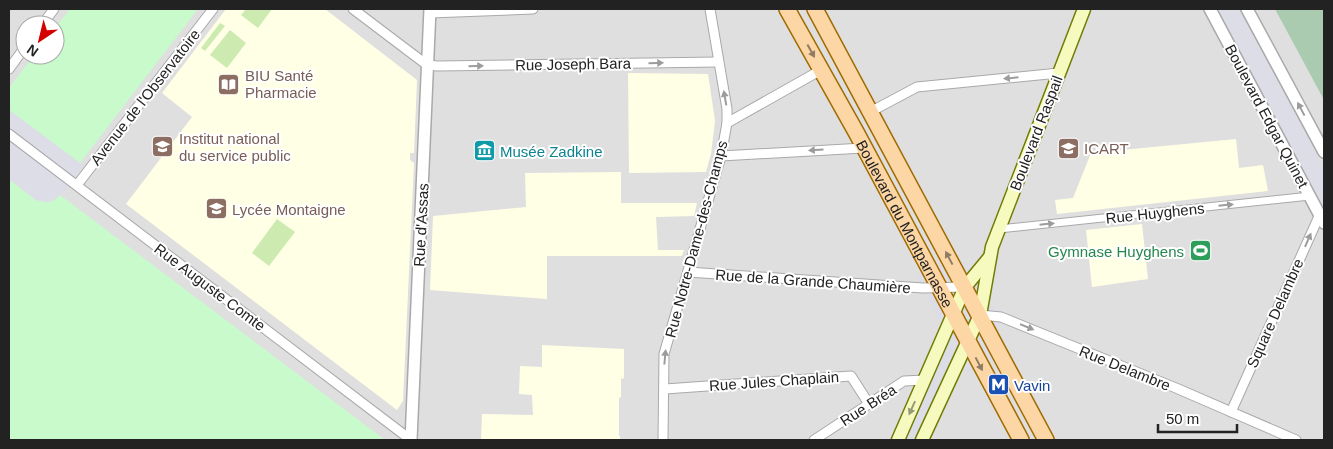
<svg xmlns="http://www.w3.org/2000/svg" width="1333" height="449" font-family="Arial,sans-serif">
  <rect width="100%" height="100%" fill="#f2efe9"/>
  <path fill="#e0dfdf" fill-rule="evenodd" d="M9,9H1324V440H9ZM25,25H55V55H25Z"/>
  <g fill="#ffffe5">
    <polygon points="226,9 325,9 417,80 414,153 410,153 410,160 414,163 403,401 397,410 126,204 192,117 162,93"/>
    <polygon points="628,73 708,74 715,121 711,154 706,172 629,173"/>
    <polygon points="1236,139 1239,168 1263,165 1268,191 1057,214 1055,200 1073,198 1091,153"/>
    <polygon points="621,172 621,203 697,203 694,216 656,217 658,250 684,250 682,256 547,256 547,299 430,290 433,216 526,207 525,173"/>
    <polygon points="1142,224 1148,279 1092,287 1086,230"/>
    <polygon points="542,345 624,349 624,378 621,379 621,397 619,398 619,436 620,436 620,440 481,440 482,414 533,415 532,395 519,394 520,366 542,367"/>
  </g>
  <g fill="#cdebb0">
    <polygon points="246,9 272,9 258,28 241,15"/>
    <polygon points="220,23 225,26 205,51 201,48"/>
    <polygon points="230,30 246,43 227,68 210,55"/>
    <polygon points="277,219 295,232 269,266 252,253"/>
  </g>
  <polygon fill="#aacbaf" points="1275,9 1324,9 1324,100"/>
  <g fill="#c8facc">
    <polygon points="70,9 198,9 80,163 9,110 9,88 34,55 55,55 55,28"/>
    <polygon points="9,179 36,200 49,202 60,195 385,440 9,440"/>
  </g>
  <g fill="#dddde8">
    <polygon points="1217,9 1239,9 1324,168 1324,210"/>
    <polygon points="9,110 85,167 59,196 53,201 45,202 36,200 9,179"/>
    <polygon points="952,255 959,260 966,262 977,278 981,282 989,306 1001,311 1000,327 996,333 1005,355 968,373 960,358 916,440 904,440 950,339 916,276"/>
  </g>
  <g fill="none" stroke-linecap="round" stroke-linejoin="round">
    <defs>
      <polyline id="pedestrian" points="999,229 1310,196"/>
      <g id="minor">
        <polyline points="353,9 427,65 438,66 718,62"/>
        <polyline points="430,13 533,9"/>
        <polyline points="42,25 54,9"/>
        <polyline points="9,69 25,47"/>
        <polyline points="870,112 917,87 1059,73"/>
        <polyline points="727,123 821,70"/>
        <polyline points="9,134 411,440"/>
        <polyline points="721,156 864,148"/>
        <polyline points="77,185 213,9"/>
        <polyline points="688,272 923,288 965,287"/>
        <polyline points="980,315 1001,317 1176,388 1296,440"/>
        <polyline points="665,389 851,376 869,404"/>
        <polyline points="1231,412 1320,214"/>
        <polyline points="663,440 664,354 721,156 727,123 727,109 710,9"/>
        <polyline points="814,440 904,381 925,380"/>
      </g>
      <g id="tertiary">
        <polyline points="1210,9 1324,223"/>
        <polyline points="1247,9 1324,152"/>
        <polyline points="411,440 430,9"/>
      </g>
      <g id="secondary">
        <polyline points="898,440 965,287 989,258"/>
        <polyline points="922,440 980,315 992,247 1084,9"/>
      </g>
      <g id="primary">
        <path id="s1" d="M787,9L856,132L1021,440"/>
        <polyline points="815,9 1046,440"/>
      </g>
    </defs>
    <use href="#pedestrian" stroke="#a9a9a9" stroke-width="9"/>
    <use href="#minor" stroke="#a9a9a9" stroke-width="11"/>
    <use href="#tertiary" stroke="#a9a9a9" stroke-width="14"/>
    <use href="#secondary" stroke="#707d05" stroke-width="15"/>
    <use href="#primary" stroke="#a06b00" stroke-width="18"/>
    <use href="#pedestrian" stroke="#fff" stroke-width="7"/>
    <use href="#minor" stroke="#fff" stroke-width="9"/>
    <use href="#tertiary" stroke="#fff" stroke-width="11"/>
    <use href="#secondary" stroke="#f7fabf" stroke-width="12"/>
    <use href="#primary" stroke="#fcd6a4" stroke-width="15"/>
  </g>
  <defs><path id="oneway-solid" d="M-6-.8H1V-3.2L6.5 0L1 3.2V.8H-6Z" transform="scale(1.25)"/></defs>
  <g fill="#8f7c63">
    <use href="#oneway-solid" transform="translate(811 51) rotate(61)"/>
    <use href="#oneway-solid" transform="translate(949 258) rotate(-118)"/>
    <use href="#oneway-solid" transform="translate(979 364) rotate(62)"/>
  </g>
  <g fill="#9c9c9c">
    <use href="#oneway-solid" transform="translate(656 63) rotate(-1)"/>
    <use href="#oneway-solid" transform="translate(476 66) rotate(-1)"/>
    <use href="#oneway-solid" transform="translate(1011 78) rotate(174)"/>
    <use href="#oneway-solid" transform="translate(725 98) rotate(-100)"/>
    <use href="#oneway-solid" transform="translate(1301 109) rotate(-118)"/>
    <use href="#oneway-solid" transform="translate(816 150) rotate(177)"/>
    <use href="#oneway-solid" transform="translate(1226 205) rotate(-6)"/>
    <use href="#oneway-solid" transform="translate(1047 224) rotate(-6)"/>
    <use href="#oneway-solid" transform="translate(1308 240) rotate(-66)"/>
    <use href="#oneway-solid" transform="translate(1027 327) rotate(22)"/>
    <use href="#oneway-solid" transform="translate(665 357) rotate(-85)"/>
  </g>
  <use fill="#979978" href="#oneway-solid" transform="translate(912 408) rotate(114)"/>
  <defs>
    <symbol id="library-square" viewBox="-11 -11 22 22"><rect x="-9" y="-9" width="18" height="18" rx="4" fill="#8d6e63" stroke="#fff"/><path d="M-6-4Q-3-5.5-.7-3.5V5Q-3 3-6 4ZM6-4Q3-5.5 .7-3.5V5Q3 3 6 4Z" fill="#fff"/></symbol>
    <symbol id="university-square" viewBox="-11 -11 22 22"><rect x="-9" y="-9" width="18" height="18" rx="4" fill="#8d6e63" stroke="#fff"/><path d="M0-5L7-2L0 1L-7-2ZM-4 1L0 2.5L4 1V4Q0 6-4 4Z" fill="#fff"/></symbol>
    <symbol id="museum-square" viewBox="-11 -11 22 22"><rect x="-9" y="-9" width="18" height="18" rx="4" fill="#0f9aa8" stroke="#fff"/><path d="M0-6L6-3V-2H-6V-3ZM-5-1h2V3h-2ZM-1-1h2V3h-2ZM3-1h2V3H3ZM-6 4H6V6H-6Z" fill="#fff"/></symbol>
    <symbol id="school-square" viewBox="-11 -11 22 22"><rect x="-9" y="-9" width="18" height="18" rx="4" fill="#8d6e63" stroke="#fff"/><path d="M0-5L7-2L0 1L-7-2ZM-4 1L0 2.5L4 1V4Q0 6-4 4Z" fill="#fff"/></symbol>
    <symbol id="stadium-square" viewBox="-11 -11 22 22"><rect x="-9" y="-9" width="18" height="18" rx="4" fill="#2e9e5b" stroke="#fff"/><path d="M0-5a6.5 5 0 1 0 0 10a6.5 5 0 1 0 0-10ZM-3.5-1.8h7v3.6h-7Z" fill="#fff"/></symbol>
    <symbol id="metro-square" viewBox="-11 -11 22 22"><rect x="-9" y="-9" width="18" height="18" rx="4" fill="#1a4fb4" stroke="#fff"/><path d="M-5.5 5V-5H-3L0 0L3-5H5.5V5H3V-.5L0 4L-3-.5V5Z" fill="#fff"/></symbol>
  </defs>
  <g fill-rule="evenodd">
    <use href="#library-square" x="216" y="72" width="25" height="25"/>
    <use href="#university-square" x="150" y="134" width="25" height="25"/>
    <use href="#university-square" x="1056" y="136" width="25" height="25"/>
    <use href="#museum-square" x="472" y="138" width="25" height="25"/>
    <use href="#school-square" x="204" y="196" width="25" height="25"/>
    <use href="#stadium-square" x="1188" y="238" width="25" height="25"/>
    <use href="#metro-square" x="986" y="372" width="25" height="25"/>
  </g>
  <g text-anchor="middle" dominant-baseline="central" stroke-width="4" stroke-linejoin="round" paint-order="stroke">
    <g font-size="15" fill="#222" stroke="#fff">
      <text transform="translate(573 64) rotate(-1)">Rue Joseph Bara</text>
      <text transform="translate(145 97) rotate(-52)">Avenue de l'Observatoire</text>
      <text transform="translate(1267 116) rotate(62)">Boulevard Edgar Quinet</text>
      <text transform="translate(1036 133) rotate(-69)">Boulevard Raspail</text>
      <text transform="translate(1155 213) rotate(-6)">Rue Huyghens</text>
      <text stroke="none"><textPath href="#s1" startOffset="245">Boulevard du Montparnasse</textPath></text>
      <text transform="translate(421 225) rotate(-87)">Rue d'Assas</text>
      <text transform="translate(696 239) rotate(-75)">Rue Notre-Dame-des-Champs</text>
      <text transform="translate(813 281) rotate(4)">Rue de la Grande Chaumière</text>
      <text transform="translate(210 287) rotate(37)">Rue Auguste Comte</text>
      <text transform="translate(1275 313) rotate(-66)">Square Delambre</text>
      <text transform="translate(1125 368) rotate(22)">Rue Delambre</text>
      <text transform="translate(774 381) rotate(-4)">Rue Jules Chaplain</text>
      <text transform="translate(868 405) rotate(-33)">Rue Bréa</text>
    </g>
    <g font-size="15" fill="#785e54" stroke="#fff" text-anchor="start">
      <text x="245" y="75">BIU Santé<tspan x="245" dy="17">Pharmacie</tspan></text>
      <text x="179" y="138">Institut national<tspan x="179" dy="17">du service public</tspan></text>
      <text x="1084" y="148">ICART</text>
      <text x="232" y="209">Lycée Montaigne</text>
    </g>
    <g font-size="15" fill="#0d838f" stroke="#fff" text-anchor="start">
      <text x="500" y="151">Musée Zadkine</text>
    </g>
    <g font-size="15" fill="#27864d" stroke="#fff" text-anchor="end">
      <text x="1184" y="251">Gymnase Huyghens</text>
    </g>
    <g font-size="15" fill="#164399" stroke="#fff" text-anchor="start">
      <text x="1014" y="385">Vavin</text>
    </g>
  </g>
  <rect width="1333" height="449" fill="none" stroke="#222222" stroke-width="20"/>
  <g transform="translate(40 40) rotate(215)"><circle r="24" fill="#ffffff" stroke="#a7a7a7"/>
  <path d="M0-4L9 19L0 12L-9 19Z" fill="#d40000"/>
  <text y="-8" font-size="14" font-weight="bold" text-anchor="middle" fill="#222222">N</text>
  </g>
  <path d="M1158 424v8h79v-8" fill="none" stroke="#222222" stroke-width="2.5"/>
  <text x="1166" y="424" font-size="15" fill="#222222" stroke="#ffffff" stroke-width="4" paint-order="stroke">50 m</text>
</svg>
